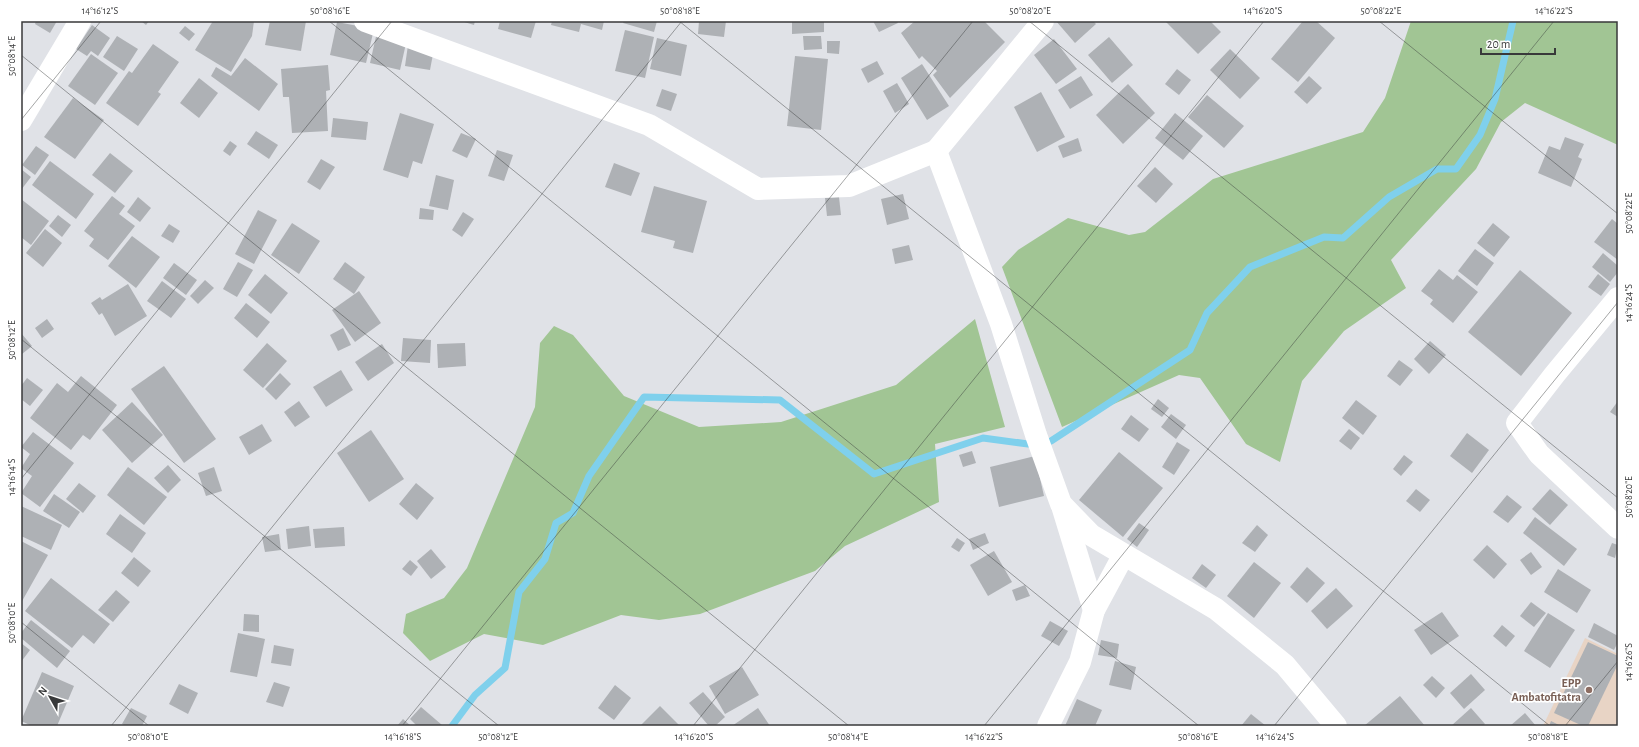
<svg xmlns="http://www.w3.org/2000/svg" width="1639" height="747" font-family="'Alegreya Sans',sans-serif">
  <rect width="100%" height="100%" fill="#e0e2e7"/>
  <polygon fill="#e8d4c5" points="1585,638 1618,654 1618,726 1543,726"/>
  <g fill="#a1c594">
    <polygon points="1411,21 1618,21 1618,145 1525,103 1501,122 1476,169 1391,260 1406,288 1344,331 1302,381 1280,462 1246,444 1200,378 1179,375 1062,427 1002,267 1018,250 1068,218 1129,235 1145,232 1213,179 1363,132 1385,98"/>
    <polygon points="975,319 1005,427 935,444 939,502 845,546 815,571 700,614 659,620 621,615 543,645 484,634 430,661 403,633 406,614 444,598 467,568 535,407 540,343 554,326 573,335 624,396 699,427 781,422 896,385"/>
  </g>
  <g fill="none" stroke-linecap="round" stroke-linejoin="round">
    <g stroke="#7fd0ec" stroke-width="7">
      <polyline points="1051,441 1190,350 1207,313 1250,267 1324,237 1343,238 1389,197 1437,169 1456,169 1480,135 1495,99 1513,21"/>
      <polyline points="452,726 475,695 505,668 519,592 545,559 556,523 573,513 589,476 644,397 780,400 874,474 983,438 1028,444"/>
    </g>
  </g>
  <g fill="#aeb1b5">
    <polygon points="36,21 57,21 50,33 35,24"/>
    <polygon points="141,21 149,21 146,25"/>
    <polygon points="213,21 254,21 252,36 231,72 195,50"/>
    <polygon points="270,21 306,21 301,51 265,45"/>
    <polygon points="461,21 475,21 474,25"/>
    <polygon points="500,21 536,21 531,38 498,29"/>
    <polygon points="552,21 604,21 602,30 581,24 579,32 551,25"/>
    <polygon points="624,21 657,21 654,32 623,23"/>
    <polygon points="699,21 726,21 724,37 698,34"/>
    <polygon points="792,21 824,21 824,32 792,34"/>
    <polygon points="873,21 897,21 898,23 879,32"/>
    <polygon points="915,21 984,21 1005,42 950,98 933,75 937,71 922,56 919,59 901,33"/>
    <polygon points="1056,21 1093,21 1096,24 1075,43"/>
    <polygon points="1165,21 1210,21 1221,32 1198,54"/>
    <polygon points="1303,21 1316,21 1335,38 1298,82 1271,59"/>
    <polygon points="337,22 374,29 366,63 330,55"/>
    <polygon points="92,25 110,38 98,56 91,51 87,56 76,49"/>
    <polygon points="185,26 195,34 189,41 179,33"/>
    <polygon points="625,30 654,37 645,78 615,71"/>
    <polygon points="377,32 407,39 400,70 370,63"/>
    <polygon points="117,36 138,49 124,71 103,57"/>
    <polygon points="803,36 821,36 822,49 804,50"/>
    <polygon points="1109,37 1133,65 1112,83 1088,55"/>
    <polygon points="657,38 687,45 681,76 650,69"/>
    <polygon points="1054,39 1077,69 1056,84 1034,55"/>
    <polygon points="827,41 840,41 839,54 827,53"/>
    <polygon points="153,44 179,62 158,92 161,94 138,126 106,103 129,71 132,73"/>
    <polygon points="408,45 434,49 430,70 405,66"/>
    <polygon points="1230,49 1260,78 1240,99 1210,70"/>
    <polygon points="91,54 118,73 95,105 68,86"/>
    <polygon points="795,56 828,59 821,130 787,126"/>
    <polygon points="245,58 278,84 259,111 211,76 216,67 231,76"/>
    <polygon points="877,61 884,74 868,83 861,69"/>
    <polygon points="922,64 949,106 927,120 901,78"/>
    <polygon points="328,65 330,90 326,91 328,131 292,133 289,97 283,97 281,69"/>
    <polygon points="1177,69 1191,80 1179,95 1165,84"/>
    <polygon points="1081,76 1093,95 1070,109 1058,90"/>
    <polygon points="1309,76 1322,88 1307,104 1294,92"/>
    <polygon points="199,78 218,93 199,118 180,103"/>
    <polygon points="897,83 909,104 895,113 883,91"/>
    <polygon points="1128,84 1155,113 1123,144 1096,115"/>
    <polygon points="662,89 677,94 671,111 656,106"/>
    <polygon points="1041,92 1065,137 1037,152 1014,107"/>
    <polygon points="1207,95 1244,126 1224,148 1188,117"/>
    <polygon points="73,98 104,120 75,159 44,137"/>
    <polygon points="400,113 434,124 422,164 413,161 408,178 383,170"/>
    <polygon points="1175,113 1203,136 1183,160 1155,138"/>
    <polygon points="333,118 368,122 366,140 331,137"/>
    <polygon points="256,131 278,145 269,159 247,144"/>
    <polygon points="461,133 476,139 467,158 452,151"/>
    <polygon points="1565,137 1584,144 1578,157 1582,159 1571,187 1538,173 1549,146 1560,150"/>
    <polygon points="1078,138 1082,151 1063,158 1058,146"/>
    <polygon points="230,141 237,146 230,156 223,151"/>
    <polygon points="36,146 49,155 35,175 22,165"/>
    <polygon points="497,150 513,155 504,181 488,176"/>
    <polygon points="110,153 133,171 115,193 92,175"/>
    <polygon points="321,159 335,167 320,190 307,182"/>
    <polygon points="50,161 94,194 76,219 32,185"/>
    <polygon points="614,163 640,173 631,196 605,187"/>
    <polygon points="1155,167 1173,184 1156,203 1137,186"/>
    <polygon points="21,169 31,177 21,190"/>
    <polygon points="436,175 454,180 448,210 429,206"/>
    <polygon points="654,186 707,201 693,253 673,248 675,241 641,232"/>
    <polygon points="903,194 909,219 887,225 881,199"/>
    <polygon points="112,196 125,206 119,214 135,226 108,260 89,246 94,239 84,231"/>
    <polygon points="138,197 151,208 140,222 127,212"/>
    <polygon points="839,197 841,215 827,216 825,198"/>
    <polygon points="21,199 49,221 31,245 21,237"/>
    <polygon points="420,208 434,210 433,220 419,219"/>
    <polygon points="258,210 277,220 254,264 235,254"/>
    <polygon points="463,212 474,219 462,237 452,230"/>
    <polygon points="58,215 71,225 62,237 49,226"/>
    <polygon points="1612,219 1618,224 1618,260 1594,242"/>
    <polygon points="292,223 320,241 299,274 271,255"/>
    <polygon points="1493,223 1510,237 1494,257 1477,243"/>
    <polygon points="169,224 180,231 173,243 161,236"/>
    <polygon points="45,229 62,243 43,267 26,253"/>
    <polygon points="132,236 160,257 136,288 108,266"/>
    <polygon points="909,245 913,260 895,264 892,249"/>
    <polygon points="1475,249 1494,263 1477,286 1458,271"/>
    <polygon points="1603,253 1618,266 1618,272 1610,282 1592,267"/>
    <polygon points="238,262 253,270 237,297 223,289"/>
    <polygon points="345,262 365,277 354,294 333,279"/>
    <polygon points="174,263 197,280 186,295 163,278"/>
    <polygon points="1439,269 1453,280 1457,275 1478,292 1453,323 1430,304 1433,300 1421,291"/>
    <polygon points="1520,270 1572,313 1521,376 1468,332"/>
    <polygon points="265,274 288,293 271,314 248,295"/>
    <polygon points="1598,274 1610,284 1601,296 1588,287"/>
    <polygon points="205,280 214,288 198,304 190,296"/>
    <polygon points="162,281 186,299 171,318 147,301"/>
    <polygon points="128,284 147,316 115,336 102,313 99,315 91,303 100,297 102,300"/>
    <polygon points="359,291 381,323 355,342 332,310"/>
    <polygon points="246,303 270,322 257,338 234,318"/>
    <polygon points="47,319 54,329 42,338 35,328"/>
    <polygon points="343,328 351,345 338,351 330,335"/>
    <polygon points="21,333 32,346 22,354 21,352"/>
    <polygon points="403,338 431,340 430,363 401,361"/>
    <polygon points="1430,341 1446,355 1429,374 1414,359"/>
    <polygon points="267,343 287,361 263,388 243,370"/>
    <polygon points="465,343 466,366 438,368 437,344"/>
    <polygon points="382,344 394,363 368,381 355,362"/>
    <polygon points="1399,360 1413,370 1400,386 1387,376"/>
    <polygon points="164,366 216,439 184,463 131,389"/>
    <polygon points="341,370 353,390 326,407 313,387"/>
    <polygon points="280,373 291,384 276,400 265,389"/>
    <polygon points="81,376 117,405 90,440 83,435 71,450 30,418 57,383 68,392"/>
    <polygon points="27,378 43,390 30,406 21,399 21,386"/>
    <polygon points="1158,399 1169,408 1162,417 1151,409"/>
    <polygon points="1356,400 1377,416 1363,435 1342,418"/>
    <polygon points="299,401 310,417 295,427 284,412"/>
    <polygon points="1618,401 1618,417 1610,412"/>
    <polygon points="132,402 163,435 132,463 102,430"/>
    <polygon points="1171,414 1186,425 1176,439 1161,427"/>
    <polygon points="1131,415 1149,429 1139,442 1121,429"/>
    <polygon points="262,424 272,441 249,455 239,437"/>
    <polygon points="1349,429 1360,438 1351,450 1339,441"/>
    <polygon points="371,430 404,479 369,502 337,453"/>
    <polygon points="33,432 74,463 40,507 21,493 32,476 21,468 30,454 21,447"/>
    <polygon points="1467,433 1489,450 1472,473 1450,456"/>
    <polygon points="1177,442 1190,450 1174,475 1162,467"/>
    <polygon points="972,451 976,463 963,467 959,455"/>
    <polygon points="1119,452 1163,488 1123,537 1079,500"/>
    <polygon points="1404,455 1413,462 1401,476 1393,469"/>
    <polygon points="1035,456 1044,496 999,507 990,467"/>
    <polygon points="168,465 181,480 168,493 154,478"/>
    <polygon points="128,467 167,497 144,525 107,495"/>
    <polygon points="214,467 222,491 206,496 198,473"/>
    <polygon points="79,483 96,496 83,513 66,499"/>
    <polygon points="416,483 434,498 417,520 399,504"/>
    <polygon points="1416,489 1430,500 1420,512 1406,501"/>
    <polygon points="1550,489 1568,505 1550,525 1532,509"/>
    <polygon points="54,494 80,512 69,528 43,511"/>
    <polygon points="1507,495 1522,507 1508,523 1493,512"/>
    <polygon points="21,506 62,525 51,550 21,536"/>
    <polygon points="120,514 146,533 132,553 106,534"/>
    <polygon points="1535,517 1577,549 1564,566 1523,533"/>
    <polygon points="1139,523 1149,530 1137,547 1127,539"/>
    <polygon points="1257,525 1268,535 1255,552 1242,543"/>
    <polygon points="309,526 311,546 288,549 286,529"/>
    <polygon points="344,527 345,546 315,548 313,529"/>
    <polygon points="985,533 989,543 973,550 969,539"/>
    <polygon points="279,534 281,550 265,552 262,537"/>
    <polygon points="957,538 965,543 959,552 951,547"/>
    <polygon points="21,541 48,555 21,603"/>
    <polygon points="1612,543 1618,545 1615,558 1607,555"/>
    <polygon points="1487,545 1507,564 1494,579 1473,560"/>
    <polygon points="431,549 446,567 431,579 417,561"/>
    <polygon points="994,551 1012,582 988,596 970,565"/>
    <polygon points="1531,552 1542,567 1531,575 1520,560"/>
    <polygon points="134,557 151,571 138,587 121,573"/>
    <polygon points="410,560 418,567 411,576 402,569"/>
    <polygon points="1254,562 1281,583 1254,618 1227,596"/>
    <polygon points="1202,564 1216,575 1206,588 1192,578"/>
    <polygon points="1307,567 1325,583 1307,603 1290,587"/>
    <polygon points="1558,569 1591,590 1577,613 1544,592"/>
    <polygon points="51,578 110,624 94,644 83,635 72,648 25,611"/>
    <polygon points="1025,585 1030,596 1016,601 1012,590"/>
    <polygon points="1336,588 1353,606 1327,629 1311,611"/>
    <polygon points="116,590 130,602 113,622 98,610"/>
    <polygon points="1531,602 1546,613 1534,627 1520,616"/>
    <polygon points="1442,612 1459,636 1431,655 1414,630"/>
    <polygon points="1548,613 1575,630 1550,668 1524,651"/>
    <polygon points="244,614 259,615 259,632 243,631"/>
    <polygon points="31,620 70,651 57,668 21,638 21,633"/>
    <polygon points="1050,621 1068,631 1059,646 1041,636"/>
    <polygon points="1594,623 1618,636 1618,642 1614,650 1588,637"/>
    <polygon points="1502,625 1515,636 1506,647 1493,636"/>
    <polygon points="238,633 265,639 257,677 230,672"/>
    <polygon points="1101,640 1119,644 1117,658 1098,655"/>
    <polygon points="1588,642 1618,656 1618,664 1588,726 1583,726 1554,713"/>
    <polygon points="21,643 30,650 21,662"/>
    <polygon points="274,645 294,649 291,666 271,663"/>
    <polygon points="1115,661 1136,667 1131,690 1109,685"/>
    <polygon points="742,667 759,695 725,714 709,686"/>
    <polygon points="42,672 74,686 57,726 32,726 21,721"/>
    <polygon points="1471,674 1485,690 1464,709 1450,693"/>
    <polygon points="1432,676 1445,688 1436,698 1423,685"/>
    <polygon points="274,682 290,687 283,707 266,702"/>
    <polygon points="179,684 198,693 188,714 169,704"/>
    <polygon points="615,685 631,698 614,720 598,708"/>
    <polygon points="703,692 725,717 715,726 709,726 689,703"/>
    <polygon points="1400,696 1425,726 1364,726"/>
    <polygon points="1077,699 1102,710 1095,726 1065,726"/>
    <polygon points="660,706 680,726 640,726"/>
    <polygon points="421,707 442,725 441,726 417,726 410,719"/>
    <polygon points="131,708 147,716 142,726 126,726 122,724"/>
    <polygon points="758,708 770,726 732,726"/>
    <polygon points="1471,708 1485,724 1483,726 1451,726"/>
    <polygon points="1525,713 1536,726 1510,726"/>
    <polygon points="1251,714 1266,726 1241,726"/>
    <polygon points="403,719 411,726 397,726"/>
    <polygon points="1551,721 1561,726 1549,726"/>
  </g>
  <g fill="none" stroke-linecap="round" stroke-linejoin="round">
    <g stroke="#fff" stroke-width="22">
      <polyline points="365,21 649,125 758,189 849,186 936,151 1001,324 1036,435 1061,504 1091,535 1216,609 1285,665 1336,726"/>
      <polyline points="21,120 80,21"/>
      <polyline points="936,151 1043,21"/>
      <polyline points="1618,298 1555,374 1517,423 1539,454 1618,528"/>
      <polyline points="1063,509 1094,610"/>
      <polyline points="1048,726 1080,662 1094,610 1123,556"/>
    </g>
  </g>
  <path fill="none" stroke="#38393a" stroke-width="1" stroke-opacity="0.45" d="M329,21L1199,726M679,21L1550,726M1029,21L1618,498M1379,21L1618,214M21,55L849,726M21,120L101,21M21,339L499,726M21,479L392,21M21,622L149,726M111,726L682,21M402,726L973,21M693,726L1264,21M984,726L1554,21M1274,726L1618,302M1565,726L1618,661"/>
  <circle fill="#8d6e63" stroke="#fff" stroke-width="1.5" cx="1589" cy="690" r="4"/>
  <g text-anchor="middle" dominant-baseline="central" stroke-width="3.5" stroke-linejoin="round" paint-order="stroke">
    <g font-size="12" font-weight="bold" fill="#785e54" stroke="#fff" text-anchor="end">
      <text x="1581" y="683">EPP<tspan x="1581" dy="14">Ambatofitatra</tspan></text>
    </g>
  </g>
  <rect width="1639" height="747" fill="none" stroke="#ffffff" stroke-width="44"/>
  <g transform="translate(50 697) rotate(309)" stroke="#ffffff" stroke-width="3" paint-order="stroke">
  <path d="M0-3L7 15L0 10L-7 15Z" fill="#38393a"/>
  <text y="-6" font-size="11" font-weight="bold" text-anchor="middle" fill="#38393a">N</text>
  </g>
  <path d="M1481 48v6h74v-6" fill="none" stroke="#38393a" stroke-width="2"/>
  <text x="1487" y="48" font-size="12" fill="#38393a" stroke="#ffffff" stroke-width="3" paint-order="stroke">20 m</text>
  <rect x="22" y="22" width="1595" height="703" fill="none" stroke="#38393a" stroke-width="1.5"/>
  <g font-size="10" text-anchor="middle" fill="#38393a">
    <text x="100" y="14">14°16'12"S</text>
    <text x="330" y="14">50°08'16"E</text>
    <text x="680" y="14">50°08'18"E</text>
    <text x="1030" y="14">50°08'20"E</text>
    <text x="1263" y="14">14°16'20"S</text>
    <text x="1381" y="14">50°08'22"E</text>
    <text x="1554" y="14">14°16'22"S</text>
    <text transform="translate(11 56) rotate(-90)" y="4">50°08'14"E</text>
    <text transform="translate(1628 213) rotate(-90)" y="4">50°08'22"E</text>
    <text transform="translate(1628 303) rotate(-90)" y="4">14°16'24"S</text>
    <text transform="translate(11 340) rotate(-90)" y="4">50°08'12"E</text>
    <text transform="translate(11 477) rotate(-90)" y="4">14°16'14"S</text>
    <text transform="translate(1628 497) rotate(-90)" y="4">50°08'20"E</text>
    <text transform="translate(11 623) rotate(-90)" y="4">50°08'10"E</text>
    <text transform="translate(1628 662) rotate(-90)" y="4">14°16'26"S</text>
    <text x="148" y="740">50°08'10"E</text>
    <text x="403" y="740">14°16'18"S</text>
    <text x="498" y="740">50°08'12"E</text>
    <text x="694" y="740">14°16'20"S</text>
    <text x="848" y="740">50°08'14"E</text>
    <text x="984" y="740">14°16'22"S</text>
    <text x="1198" y="740">50°08'16"E</text>
    <text x="1275" y="740">14°16'24"S</text>
    <text x="1548" y="740">50°08'18"E</text>
  </g>
</svg>
